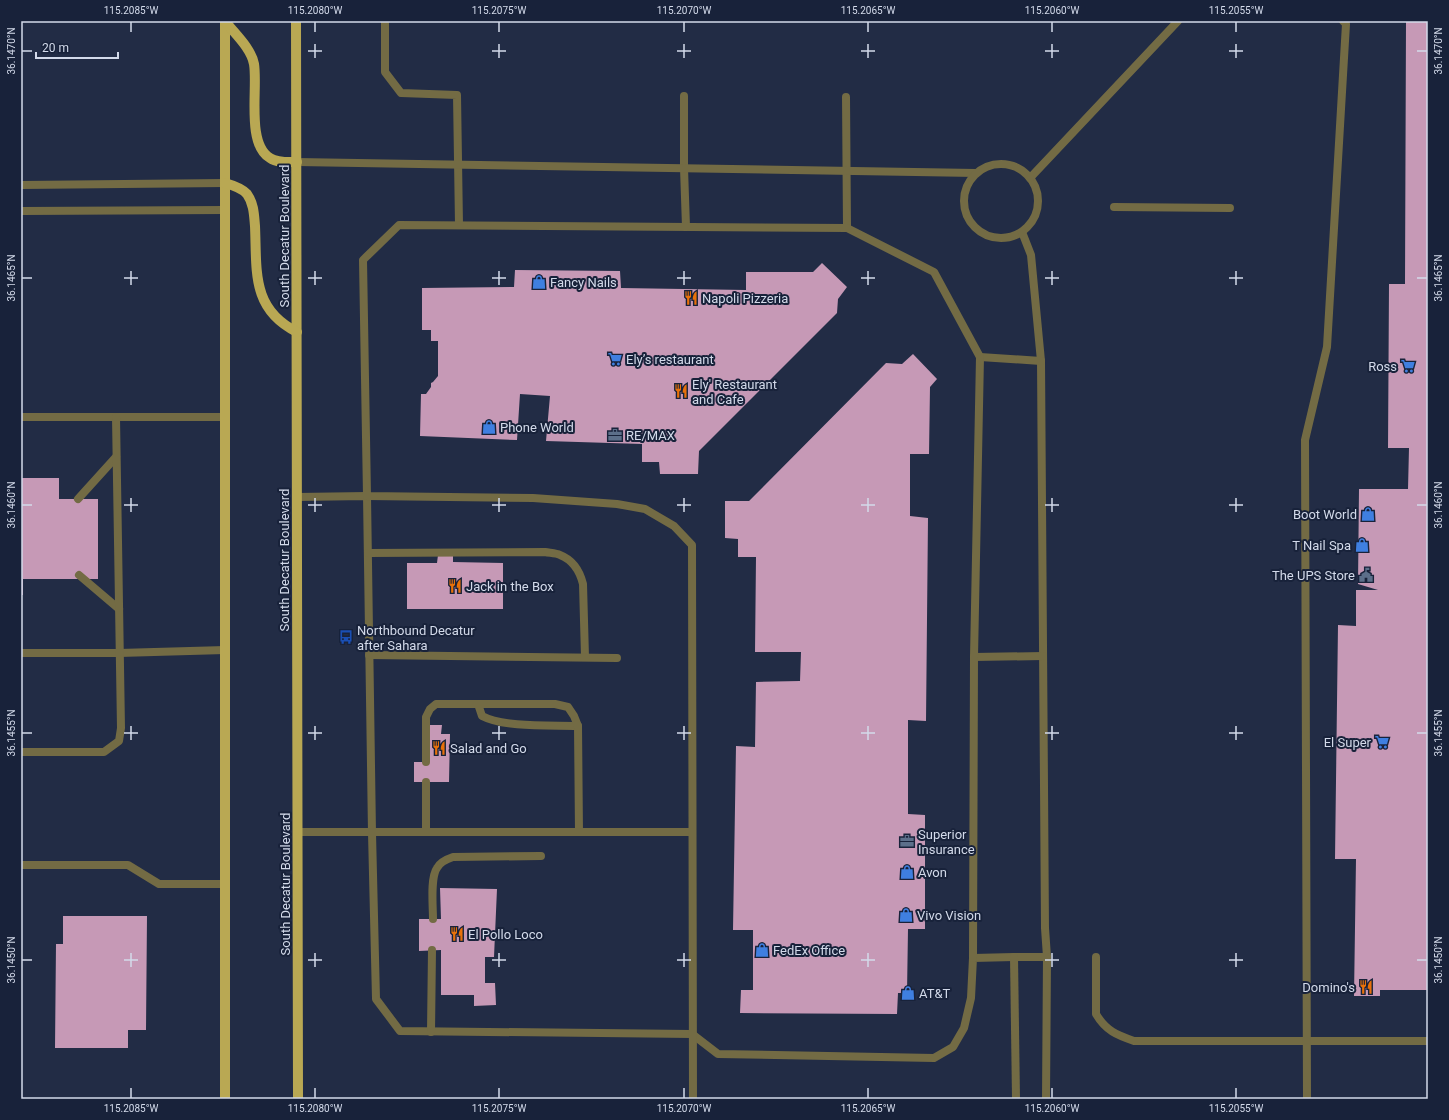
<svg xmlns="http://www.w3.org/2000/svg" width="1449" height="1120" font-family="Roboto,sans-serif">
  <rect width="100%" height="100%" fill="#222c45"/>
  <g fill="#c699b6">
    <polygon points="1406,21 1428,21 1428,990 1380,990 1380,996 1354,996 1356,859 1335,859 1338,625 1356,626 1356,590 1378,590 1358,584 1359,489 1408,489 1409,448 1388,448 1389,284 1405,284"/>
    <polygon points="822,263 847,287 838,299 837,313 699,451 698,474 660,474 659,462 642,462 642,444 546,441 550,396 520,394 517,440 420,436 421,394 426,394 431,387 431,383 433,382 438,376 438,341 431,341 431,330 422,330 422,288 514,287 515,270 620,271 621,288 746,290 746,272 813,272"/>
    <polygon points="913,354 937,379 930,387 929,454 910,454 910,516 928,518 926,721 908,720 908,814 925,815 925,929 908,929 907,993 898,993 897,1014 740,1013 741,990 753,990 753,930 733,930 736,746 755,747 756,682 800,681 801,652 755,652 756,557 738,557 738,539 725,538 725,501 749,501 886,363 902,364"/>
    <polygon points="21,478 59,478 59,499 98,499 98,579 23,579 23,595 21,595"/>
    <polygon points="438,555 453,555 453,562 503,563 503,609 407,609 407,563 437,563"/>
    <polygon points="429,725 442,725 441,734 450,734 449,782 414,782 414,762 429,762"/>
    <polygon points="440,888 497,889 494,957 485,957 485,983 495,983 496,1005 474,1006 474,995 441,995 441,950 419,951 419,919 441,919"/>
    <polygon points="63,916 147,916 146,1030 128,1030 128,1048 55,1048 56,944 63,944"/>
  </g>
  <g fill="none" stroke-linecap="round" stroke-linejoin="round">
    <g stroke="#736b44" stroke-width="8">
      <polyline points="385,21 385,72 401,93 457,95 459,225"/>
      <polyline points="684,96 684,168 686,227"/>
      <polyline points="846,97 847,228"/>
      <polyline points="297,162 976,173"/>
      <circle cx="1001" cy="201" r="37"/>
      <polyline points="1030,178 1178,21"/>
      <polyline points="21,185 225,183"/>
      <polyline points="1114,207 1230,208"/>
      <polyline points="21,211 225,210"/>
      <polyline points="1022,232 1031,255 1041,361 1045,928 1047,957 1046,1099"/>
      <polyline points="980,357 1041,361"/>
      <polyline points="21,417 226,417"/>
      <polyline points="297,497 367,496 372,833 376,999 400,1031 692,1034 718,1054 934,1058 953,1047 964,1028 971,998 973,958 1014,957 1047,957"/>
      <polyline points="78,499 116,457"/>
      <path d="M368,553L545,552C550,553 556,553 560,555C573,560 580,572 583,584L585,657"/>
      <polyline points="79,575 119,609"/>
      <polyline points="21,653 119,653 225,650"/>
      <polyline points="369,655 617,658"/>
      <polyline points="974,657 1043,656"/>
      <path d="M478,704L482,716C505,728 551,725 578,726"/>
      <polyline points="21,752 104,752 119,741 121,728 116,417"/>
      <polyline points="426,762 426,717 430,709 436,704 555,704 568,707 574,716 578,726 579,832"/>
      <polyline points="426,782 426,832"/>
      <polyline points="298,832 692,832"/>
      <polyline points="21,865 128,865 159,884 225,884"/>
      <path d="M433,919C433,906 430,878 437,868C440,862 447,859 453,857L541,856"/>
      <polyline points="1014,957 1016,1099"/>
      <path d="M1096,957V1014C1106,1031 1117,1035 1134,1041H1428"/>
      <polyline points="431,1032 432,950"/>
      <polyline points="693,1099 692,545 674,526 645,509 617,504 533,498 367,496 363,260 399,225 847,228 934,272 980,357 974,657 973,958"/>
      <polyline points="1307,1099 1305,440 1327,347 1346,24 1343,21"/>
    </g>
    <g stroke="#b9a853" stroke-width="10">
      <polyline points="225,21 225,1099"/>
      <path d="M225,21C235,34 251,48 254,64C258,88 246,144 270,158C277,163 288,162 297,162"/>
      <polyline points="296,21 298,1099"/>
      <path d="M225,183C232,185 242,188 247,194C254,204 254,215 255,226C257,271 251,309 297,332"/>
    </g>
  </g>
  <path fill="none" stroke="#d3daea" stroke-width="1.5" d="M131,22V32M315,22V32M499,22V32M684,22V32M868,22V32M1052,22V32M1236,22V32M315,44V58M499,44V58M684,44V58M868,44V58M1052,44V58M1236,44V58M22,51H32M308,51H322M492,51H506M677,51H691M861,51H875M1045,51H1059M1229,51H1243M1417,51H1427M131,271V285M315,271V285M499,271V285M684,271V285M868,271V285M1052,271V285M1236,271V285M22,278H32M124,278H138M308,278H322M492,278H506M677,278H691M861,278H875M1045,278H1059M1229,278H1243M1417,278H1427M131,498V512M315,498V512M499,498V512M684,498V512M868,498V512M1052,498V512M1236,498V512M22,505H32M124,505H138M308,505H322M492,505H506M677,505H691M861,505H875M1045,505H1059M1229,505H1243M1417,505H1427M131,726V740M315,726V740M499,726V740M684,726V740M868,726V740M1052,726V740M1236,726V740M22,733H32M124,733H138M308,733H322M492,733H506M677,733H691M861,733H875M1045,733H1059M1229,733H1243M1417,733H1427M131,953V967M315,953V967M499,953V967M684,953V967M868,953V967M1052,953V967M1236,953V967M22,960H32M124,960H138M308,960H322M492,960H506M677,960H691M861,960H875M1045,960H1059M1229,960H1243M1417,960H1427M131,1088V1098M315,1088V1098M499,1088V1098M684,1088V1098M868,1088V1098M1052,1088V1098M1236,1088V1098"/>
  <defs>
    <symbol id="shop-bare" viewBox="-9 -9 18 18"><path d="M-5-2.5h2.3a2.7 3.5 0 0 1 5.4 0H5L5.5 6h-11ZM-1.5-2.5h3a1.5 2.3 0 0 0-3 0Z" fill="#3f7fe0" stroke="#18223a" stroke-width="2.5" paint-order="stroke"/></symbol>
    <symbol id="restaurant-bare" viewBox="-9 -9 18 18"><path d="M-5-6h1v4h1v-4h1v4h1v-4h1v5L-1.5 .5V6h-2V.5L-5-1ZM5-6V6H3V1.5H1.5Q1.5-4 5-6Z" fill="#e8710a" stroke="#18223a" stroke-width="2.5" paint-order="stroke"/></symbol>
    <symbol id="supermarket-bare" viewBox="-9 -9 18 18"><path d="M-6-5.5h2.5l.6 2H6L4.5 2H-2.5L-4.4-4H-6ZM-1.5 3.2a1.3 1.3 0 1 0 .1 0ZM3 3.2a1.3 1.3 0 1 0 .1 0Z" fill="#3f7fe0" stroke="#18223a" stroke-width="2.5" paint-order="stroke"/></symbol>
    <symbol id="office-bare" viewBox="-9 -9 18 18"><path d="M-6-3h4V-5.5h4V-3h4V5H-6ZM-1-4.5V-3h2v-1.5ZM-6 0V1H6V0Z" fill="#5c6f8a" stroke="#18223a" stroke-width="2.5" paint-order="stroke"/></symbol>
    <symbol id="civic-bare" viewBox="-9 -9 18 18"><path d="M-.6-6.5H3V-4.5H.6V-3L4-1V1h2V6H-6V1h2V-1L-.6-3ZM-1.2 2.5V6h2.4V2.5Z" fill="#5c6f8a" stroke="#18223a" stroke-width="2.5" paint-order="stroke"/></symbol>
    <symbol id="bus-bare" viewBox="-9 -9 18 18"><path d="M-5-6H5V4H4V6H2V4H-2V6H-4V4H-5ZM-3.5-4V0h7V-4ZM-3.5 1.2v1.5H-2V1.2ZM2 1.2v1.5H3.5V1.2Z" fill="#1a4fb4" stroke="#18223a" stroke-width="2.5" paint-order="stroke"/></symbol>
  </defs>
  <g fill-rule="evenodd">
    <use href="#shop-bare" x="529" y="272" width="20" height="20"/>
    <use href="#restaurant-bare" x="681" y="288" width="20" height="20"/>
    <use href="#supermarket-bare" x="605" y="349" width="20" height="20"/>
    <use href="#supermarket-bare" x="1398" y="356" width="20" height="20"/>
    <use href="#restaurant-bare" x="671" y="381" width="20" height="20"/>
    <use href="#shop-bare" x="479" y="417" width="20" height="20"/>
    <use href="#office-bare" x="605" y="425" width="20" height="20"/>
    <use href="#shop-bare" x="1358" y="504" width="20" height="20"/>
    <use href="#shop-bare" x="1352" y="535" width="20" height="20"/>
    <use href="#civic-bare" x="1356" y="565" width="20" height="20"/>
    <use href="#restaurant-bare" x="445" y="576" width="20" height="20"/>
    <use href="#bus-bare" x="336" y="627" width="20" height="20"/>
    <use href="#supermarket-bare" x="1372" y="732" width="20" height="20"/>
    <use href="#restaurant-bare" x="429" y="738" width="20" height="20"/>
    <use href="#office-bare" x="897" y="831" width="20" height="20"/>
    <use href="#shop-bare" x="897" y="862" width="20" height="20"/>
    <use href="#shop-bare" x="896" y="905" width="20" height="20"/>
    <use href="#restaurant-bare" x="447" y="924" width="20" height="20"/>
    <use href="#shop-bare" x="752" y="940" width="20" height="20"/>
    <use href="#restaurant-bare" x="1356" y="977" width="20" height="20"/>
    <use href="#shop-bare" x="898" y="983" width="20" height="20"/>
  </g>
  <g text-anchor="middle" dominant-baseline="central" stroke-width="4" stroke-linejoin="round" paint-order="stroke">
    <g font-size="13" fill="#d3daea" stroke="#18223a">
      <text transform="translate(284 236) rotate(-90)">South Decatur Boulevard</text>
      <text transform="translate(284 560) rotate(-90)">South Decatur Boulevard</text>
      <text transform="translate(285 884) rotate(-90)">South Decatur Boulevard</text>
    </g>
    <g font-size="13" fill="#d3daea" stroke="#18223a" text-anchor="start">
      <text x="550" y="282">Fancy Nails</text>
      <text x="702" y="298">Napoli Pizzeria</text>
      <text x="626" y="359">Ely’s restaurant</text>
      <text x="1397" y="366" text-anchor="end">Ross</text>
      <text x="692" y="384">Ely' Restaurant<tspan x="692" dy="15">and Cafe</tspan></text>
      <text x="500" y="427">Phone World</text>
      <text x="626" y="435">RE/MAX</text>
      <text x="1357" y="514" text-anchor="end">Boot World</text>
      <text x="1351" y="545" text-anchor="end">T Nail Spa</text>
      <text x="1355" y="575" text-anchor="end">The UPS Store</text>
      <text x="466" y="586">Jack in the Box</text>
      <text x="357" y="630">Northbound Decatur<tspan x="357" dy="15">after Sahara</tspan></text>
      <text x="1371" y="742" text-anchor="end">El Super</text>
      <text x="450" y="748">Salad and Go</text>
      <text x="918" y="834">Superior<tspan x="918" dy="15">Insurance</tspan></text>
      <text x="918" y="872">Avon</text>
      <text x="917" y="915">Vivo Vision</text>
      <text x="468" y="934">El Pollo Loco</text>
      <text x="773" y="950">FedEx Office</text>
      <text x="1355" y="987" text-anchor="end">Domino's</text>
      <text x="919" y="993">AT&amp;T</text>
    </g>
  </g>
  <rect width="1449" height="1120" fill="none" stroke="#18223a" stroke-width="44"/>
  <path d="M36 52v6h82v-6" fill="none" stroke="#d3daea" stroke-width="2"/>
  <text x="42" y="52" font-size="12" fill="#d3daea" stroke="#18223a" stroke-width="3" paint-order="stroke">20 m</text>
  <rect x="22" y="22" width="1405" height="1076" fill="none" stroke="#d3daea" stroke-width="1.5"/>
  <g font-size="10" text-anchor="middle" fill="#d3daea">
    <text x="131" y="14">115.2085°W</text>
    <text x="315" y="14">115.2080°W</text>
    <text x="499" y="14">115.2075°W</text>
    <text x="684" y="14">115.2070°W</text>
    <text x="868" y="14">115.2065°W</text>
    <text x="1052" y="14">115.2060°W</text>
    <text x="1236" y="14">115.2055°W</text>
    <text transform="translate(11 51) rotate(-90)" y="4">36.1470°N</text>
    <text transform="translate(1438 51) rotate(-90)" y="4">36.1470°N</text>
    <text transform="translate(11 278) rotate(-90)" y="4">36.1465°N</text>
    <text transform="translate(1438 278) rotate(-90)" y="4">36.1465°N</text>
    <text transform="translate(11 505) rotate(-90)" y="4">36.1460°N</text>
    <text transform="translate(1438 505) rotate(-90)" y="4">36.1460°N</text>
    <text transform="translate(11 733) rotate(-90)" y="4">36.1455°N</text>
    <text transform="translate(1438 733) rotate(-90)" y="4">36.1455°N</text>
    <text transform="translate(11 960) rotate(-90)" y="4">36.1450°N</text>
    <text transform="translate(1438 960) rotate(-90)" y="4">36.1450°N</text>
    <text x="131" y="1112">115.2085°W</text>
    <text x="315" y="1112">115.2080°W</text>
    <text x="499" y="1112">115.2075°W</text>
    <text x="684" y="1112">115.2070°W</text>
    <text x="868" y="1112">115.2065°W</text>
    <text x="1052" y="1112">115.2060°W</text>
    <text x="1236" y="1112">115.2055°W</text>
  </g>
</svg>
